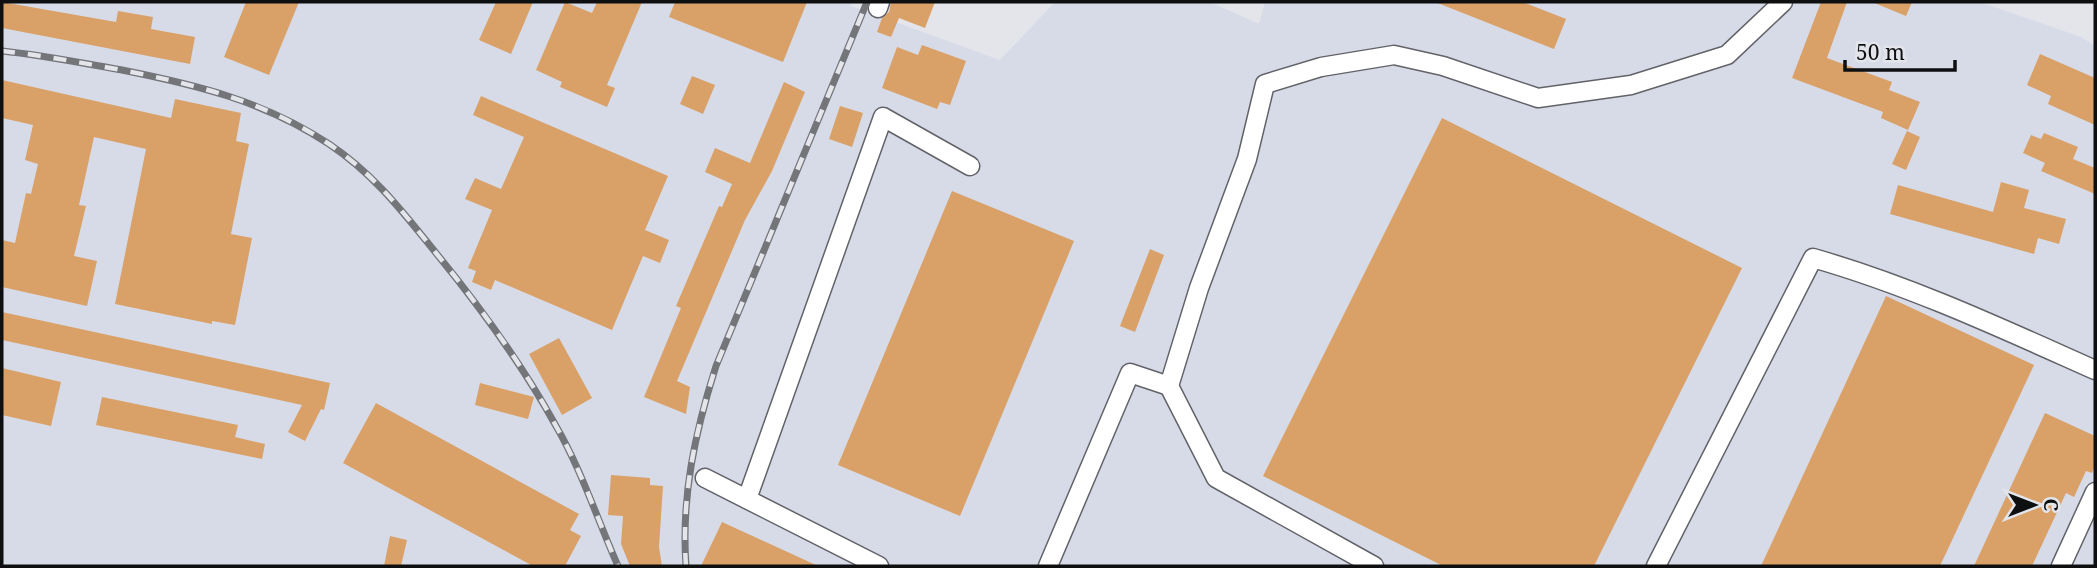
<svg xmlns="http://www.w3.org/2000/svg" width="2097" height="568" font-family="'Noto Serif',serif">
  <rect width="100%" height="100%" fill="#e3e5eb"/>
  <polygon fill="#d7dbe8" points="2,2 852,2 851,6 1000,60 1055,2 1210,2 1259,24 1265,2 1980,2 2081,37 2095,46 2095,566 2,566"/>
  <g fill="#d9a168">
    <polygon points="2,2 116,22 118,11 153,17 151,29 195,37 190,64 2,28"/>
    <polygon points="246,2 299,2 269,75 224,57"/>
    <polygon points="496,2 533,2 511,54 479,40"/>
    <polygon points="565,2 592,13 597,2 642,2 607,85 615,88 607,107 560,87 562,82 536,70"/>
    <polygon points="675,2 807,2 783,62 669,17"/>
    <polygon points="891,2 935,2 925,28 899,18 891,37 877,32 882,18 889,12"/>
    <polygon points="1435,2 1523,2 1566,19 1554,49"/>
    <polygon points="1821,2 1847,2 1827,58 1892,82 1889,90 1920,102 1908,130 1881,118 1883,112 1792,78"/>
    <polygon points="1872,2 1912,2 1906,16"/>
    <polygon points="922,45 966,61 950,105 940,102 937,109 882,88 897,47 918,55"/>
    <polygon points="2040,54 2095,78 2095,125 2048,104 2051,96 2027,85"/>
    <polygon points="692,76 715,85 703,114 680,104"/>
    <polygon points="2,80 171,118 175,99 241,113 236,141 249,144 231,234 252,238 235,325 212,321 212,324 115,304 146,149 94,137 79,205 86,206 74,256 97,261 87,306 2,287 2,240 15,243 26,193 31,194 38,164 25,160 33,125 2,118"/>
    <polygon points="784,82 805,92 772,171 745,220 677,381 690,387 686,414 644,397 681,308 676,306 719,206 722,207 732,184 705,172 715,148 750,163"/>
    <polygon points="481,96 668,176 645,230 669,240 660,263 643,256 612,330 495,280 491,290 472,282 476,271 468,268 492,210 465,199 475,178 501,189 524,137 473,115"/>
    <polygon points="840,106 863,113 852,147 829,139"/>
    <polygon points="1442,118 1742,268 1594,566 1443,566 1263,476"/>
    <polygon points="1907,131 1920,137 1906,170 1892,164"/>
    <polygon points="2044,133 2078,147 2073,159 2095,168 2095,194 2041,171 2045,163 2023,153 2031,135 2041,139"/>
    <polygon points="2001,182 2029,190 2024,208 2066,219 2059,244 2038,238 2034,254 1890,214 1898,185 1993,212"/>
    <polygon points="952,191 1074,241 960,516 838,465"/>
    <polygon points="1150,249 1164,255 1135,332 1120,326"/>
    <polygon points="1886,296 2034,365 1940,566 1761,566"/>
    <polygon points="2,312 330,383 324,410 321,409 305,441 288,432 302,405 2,340"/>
    <polygon points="559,338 592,398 562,415 529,354"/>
    <polygon points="2,368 61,382 51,426 2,415"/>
    <polygon points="480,383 534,397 528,419 475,405"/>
    <polygon points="102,397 238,425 235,437 265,444 262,459 96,425"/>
    <polygon points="376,403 579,514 570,530 581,536 565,566 533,566 343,463"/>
    <polygon points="2045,413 2095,436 2095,465 2092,473 2086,471 2074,497 2066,493 2032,566 1974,566"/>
    <polygon points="611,475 650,478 650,485 663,486 659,547 662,566 630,566 621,544 623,516 608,515"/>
    <polygon points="722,522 818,566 701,566"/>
    <polygon points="390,536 407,540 401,566 384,566"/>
  </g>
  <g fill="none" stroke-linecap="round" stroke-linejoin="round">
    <defs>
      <g id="minor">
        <polyline points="878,8 880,2"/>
        <polyline points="1169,386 1216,478 1374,566"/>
        <polyline points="705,478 879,566"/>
        <polyline points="747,499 883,117 970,166"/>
        <polyline points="1048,566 1130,373 1169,386 1199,288 1247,159 1265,84 1321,67 1394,55 1443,66 1538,98 1631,85 1727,55 1783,2"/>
        <path d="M1656,566L1813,258C1911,286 2003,329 2095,370"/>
        <polyline points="2061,566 2095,492"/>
      </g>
    </defs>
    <use href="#minor" stroke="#626368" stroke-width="21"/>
    <use href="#minor" stroke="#fff" stroke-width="18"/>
    <defs>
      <g id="rail">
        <path d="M2,51C42,55 82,63 122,70C197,85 264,101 329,144C375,175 402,211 436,253C481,308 522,364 556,426C581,469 598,521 618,566"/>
        <path d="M686,566C681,497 695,432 716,366L867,2"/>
      </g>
    </defs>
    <use href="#rail" stroke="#747579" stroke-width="7"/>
    <use href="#rail" stroke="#e3e5eb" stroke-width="4.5" stroke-dasharray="13" stroke-linecap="butt"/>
  </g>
  <rect width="2097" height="568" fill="none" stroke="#0e0f11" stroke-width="7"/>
  <g transform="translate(2034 505) rotate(90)" stroke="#e3e5eb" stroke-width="5" paint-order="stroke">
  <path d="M0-5L12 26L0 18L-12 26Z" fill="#0e0f11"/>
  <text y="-10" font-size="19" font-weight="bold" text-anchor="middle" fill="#0e0f11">С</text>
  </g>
  <path d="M1845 60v10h110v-10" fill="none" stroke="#0e0f11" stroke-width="3.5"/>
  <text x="1856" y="60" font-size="21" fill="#0e0f11" stroke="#e3e5eb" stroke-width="5" paint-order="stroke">50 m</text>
</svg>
